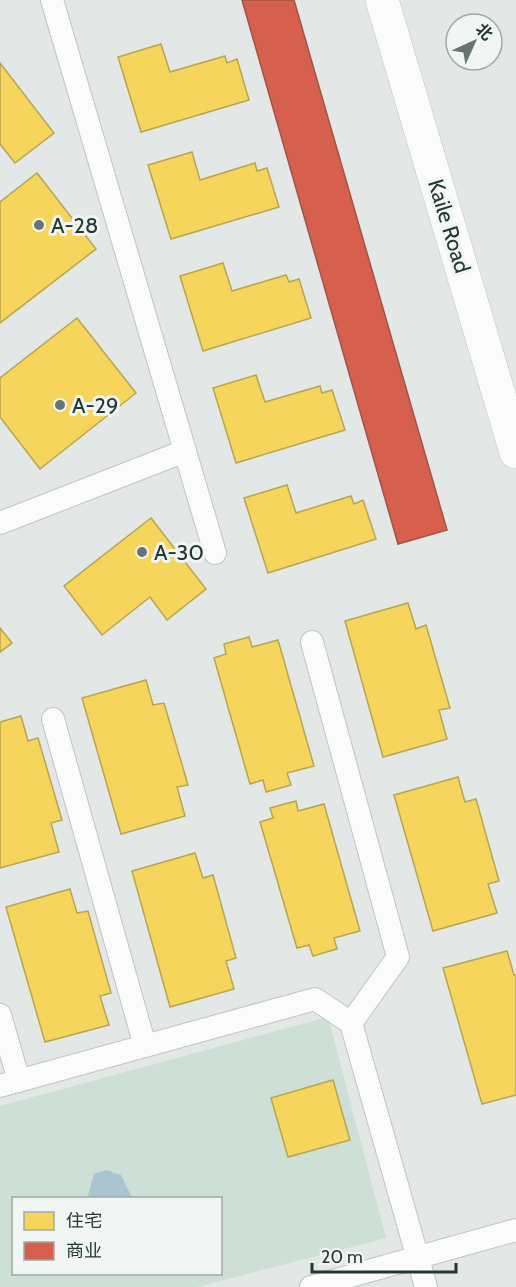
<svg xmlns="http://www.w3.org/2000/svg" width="516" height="1287" font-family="Cabin,'Noto Sans SC',sans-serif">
  <rect width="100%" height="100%" fill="#e3e7e6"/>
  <path fill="#cedfd6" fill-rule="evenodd" d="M328,1017L386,1238L197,1287H0V1106ZM14,1198H220V1274H14Z"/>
  <polygon fill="#a8c5d1" points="106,1170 121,1175 132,1198 88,1198 88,1195 94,1174"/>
  <g fill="#f6d55c" stroke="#b7a651" stroke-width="1.5">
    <polygon points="161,44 170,72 225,56 227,63 237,59 249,100 141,132 118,57"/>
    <polygon points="0,63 54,133 15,163 0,144"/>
    <polygon points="192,152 200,180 255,163 257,171 267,168 279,207 171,239 148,165"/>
    <polygon points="37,173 96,249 0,323 0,202"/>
    <polygon points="223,263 232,291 286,275 289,282 299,279 311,318 203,351 180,276"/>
    <polygon points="77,318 136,393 40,469 0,417 0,378"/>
    <polygon points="256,375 265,402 320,386 322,393 332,390 345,430 236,463 213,388"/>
    <polygon points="287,485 296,513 351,496 354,504 363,500 376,539 268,573 244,498"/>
    <polygon points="151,518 206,589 167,620 150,597 102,635 64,586"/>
    <polygon points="408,603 416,629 426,625 450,708 439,710 447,739 383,757 345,621"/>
    <polygon points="0,628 12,643 0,652"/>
    <polygon points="249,637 252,647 278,640 314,766 287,773 291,785 266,792 263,780 250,784 214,658 226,654 224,644"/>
    <polygon points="146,680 153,705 164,703 188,785 177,787 185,816 121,834 82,698"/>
    <polygon points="21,716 28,741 38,738 62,820 51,823 59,852 0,868 0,722"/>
    <polygon points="458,777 465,802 476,799 499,881 488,884 497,913 433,931 394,795"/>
    <polygon points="296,801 298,811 324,804 360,931 334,938 337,949 313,956 309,945 297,948 260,822 273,818 270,808"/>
    <polygon points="195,853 203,878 213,875 236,958 226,961 234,989 170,1007 132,871"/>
    <polygon points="70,889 77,913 88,911 111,993 100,996 109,1025 45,1042 6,907"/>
    <polygon points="507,951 514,975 516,975 516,1095 482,1104 443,968"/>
    <polygon points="333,1080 350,1140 288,1157 271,1098"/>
  </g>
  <polygon fill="#d6604d" stroke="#a05446" stroke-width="1.5" points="242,0 294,0 447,530 398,544"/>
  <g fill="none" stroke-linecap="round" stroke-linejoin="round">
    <defs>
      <g id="lane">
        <polyline points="52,0 215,553"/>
        <polyline points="0,523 185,451"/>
        <polyline points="312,642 398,957 351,1023"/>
        <polyline points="53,719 145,1046"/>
        <polyline points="0,1015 19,1081"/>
        <polyline points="0,1086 315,999 351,1023 426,1287"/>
        <polyline points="311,1287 516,1230"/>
      </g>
      <polyline id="secondary" points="382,0 516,452"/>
    </defs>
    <use href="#lane" stroke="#c0c4c3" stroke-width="24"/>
    <use href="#secondary" stroke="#bfc5c3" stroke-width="34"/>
    <use href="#lane" stroke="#fbfbfb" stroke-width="22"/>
    <use href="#secondary" stroke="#fbfbfb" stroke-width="33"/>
  </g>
  <g fill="#667574" stroke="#f1f6f4" stroke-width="2">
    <circle cx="39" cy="225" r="6"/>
    <circle cx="60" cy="405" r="6"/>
    <circle cx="142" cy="552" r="6"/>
  </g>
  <g text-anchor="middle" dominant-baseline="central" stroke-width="6" stroke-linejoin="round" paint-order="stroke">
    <g font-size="22" fill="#233836" stroke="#f1f6f4" text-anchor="start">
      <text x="51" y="225">A-28</text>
      <text x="72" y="405">A-29</text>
      <text x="154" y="552">A-30</text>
    </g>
    <g font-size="22" fill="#233836" stroke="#f1f6f4">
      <text transform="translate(449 226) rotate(73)">Kaile Road</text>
    </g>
  </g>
  <rect x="12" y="1197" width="210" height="78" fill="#f1f6f4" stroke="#9faaa8" stroke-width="1.5"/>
  <rect x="24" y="1212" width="30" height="18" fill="#f6d55c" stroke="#9faaa8" stroke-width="1.5"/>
  <text x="66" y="1227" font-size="18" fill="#233836">住宅</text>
  <rect x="24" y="1242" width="30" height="18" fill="#d6604d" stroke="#9faaa8" stroke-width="1.5"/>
  <text x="66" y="1257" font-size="18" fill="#233836">商业</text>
  <g transform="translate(474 42) rotate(45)"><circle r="28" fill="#f1f6f4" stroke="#9faaa8" stroke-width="1.5"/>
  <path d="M0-4.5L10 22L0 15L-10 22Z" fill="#667574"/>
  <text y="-9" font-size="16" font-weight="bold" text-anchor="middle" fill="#233836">北</text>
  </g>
  <path d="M312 1263v9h144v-9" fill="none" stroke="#233836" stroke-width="3"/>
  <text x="321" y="1263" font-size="18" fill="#233836" stroke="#f1f6f4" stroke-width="4.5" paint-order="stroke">20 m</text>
</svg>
